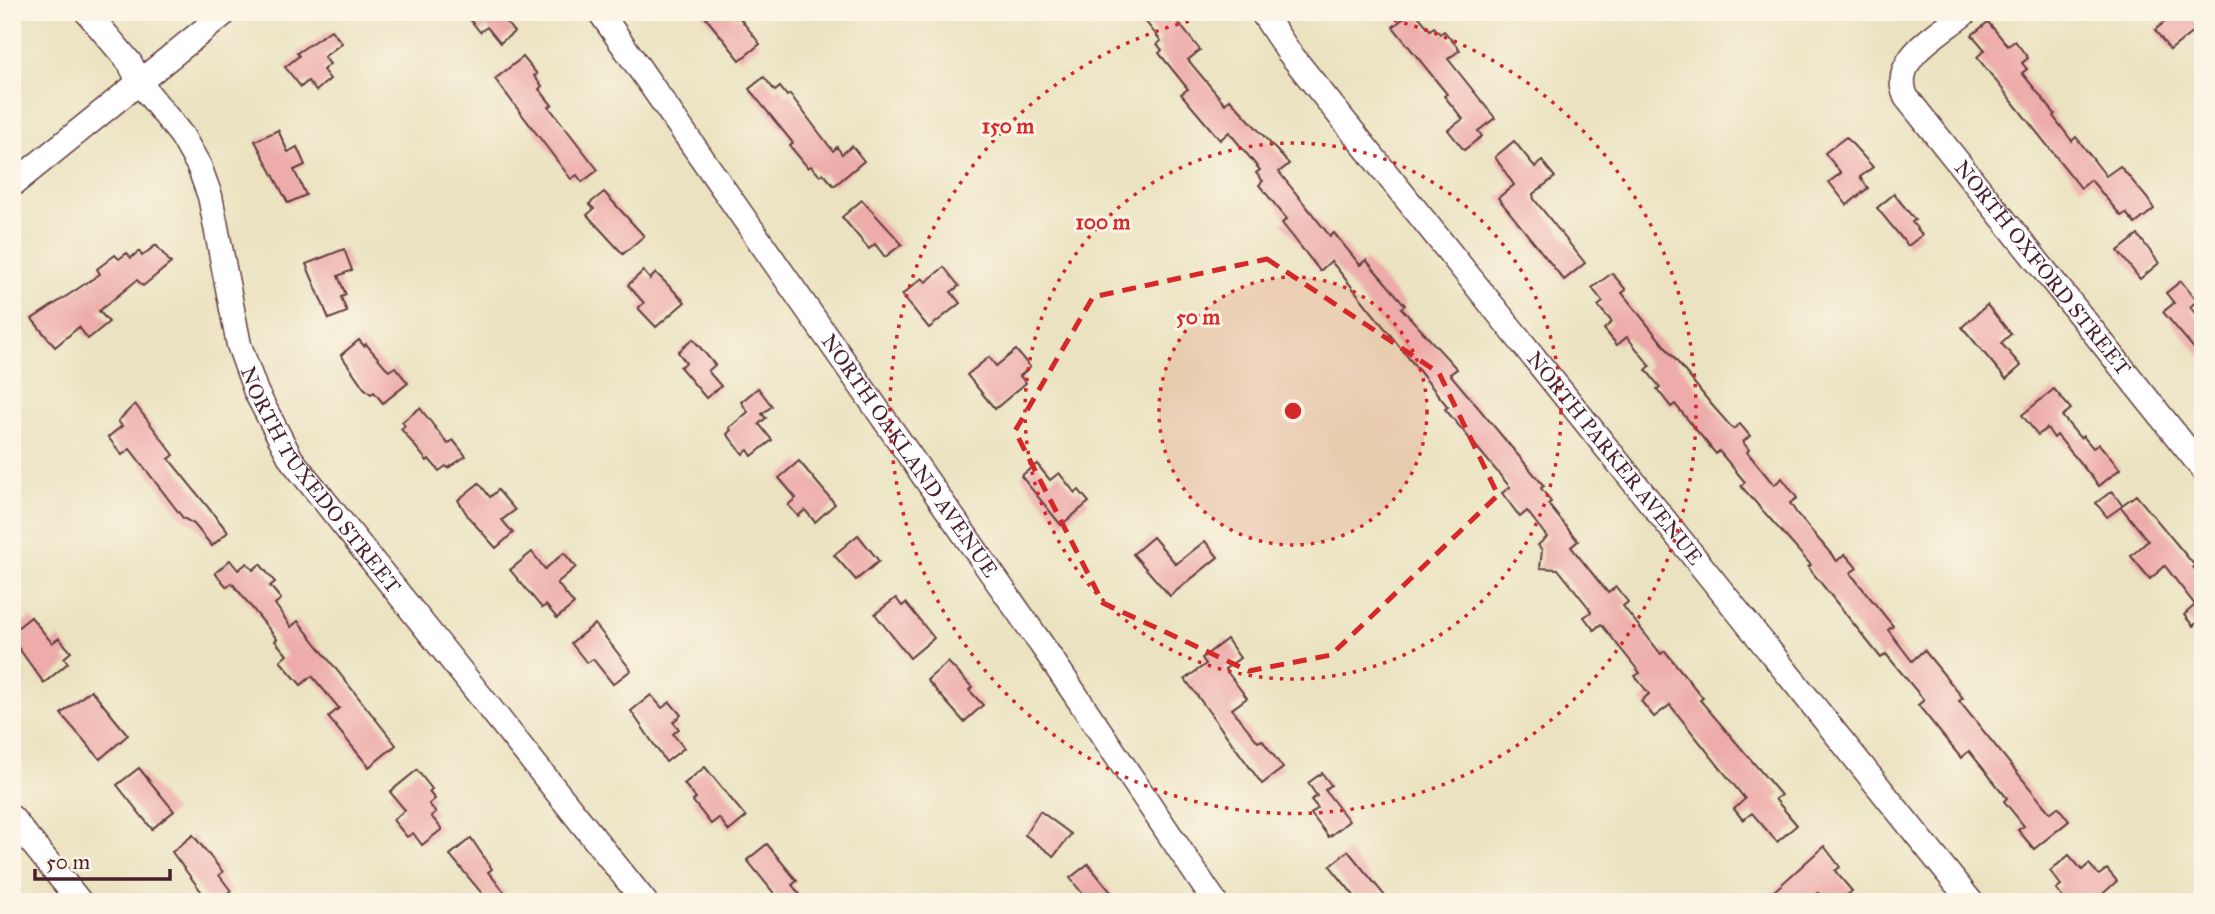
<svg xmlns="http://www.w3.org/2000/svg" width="2215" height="914" font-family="'IM FELL Great Primer',serif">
  <rect width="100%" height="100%" fill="#fcf5e5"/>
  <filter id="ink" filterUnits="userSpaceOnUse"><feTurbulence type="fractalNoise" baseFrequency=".0143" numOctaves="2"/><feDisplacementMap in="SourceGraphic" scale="14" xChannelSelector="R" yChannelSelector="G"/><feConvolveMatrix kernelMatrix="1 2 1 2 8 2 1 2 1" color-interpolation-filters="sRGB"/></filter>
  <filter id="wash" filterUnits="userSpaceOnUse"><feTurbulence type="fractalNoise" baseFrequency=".00686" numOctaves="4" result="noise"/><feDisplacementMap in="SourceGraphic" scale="28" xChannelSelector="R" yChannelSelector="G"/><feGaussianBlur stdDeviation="1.57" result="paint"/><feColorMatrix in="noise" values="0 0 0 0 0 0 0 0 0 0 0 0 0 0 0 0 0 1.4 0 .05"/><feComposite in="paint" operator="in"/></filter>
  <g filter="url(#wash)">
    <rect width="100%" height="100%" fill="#eae2c0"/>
    <g id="blocks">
      <g fill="#edaca9">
        <polygon points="464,12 505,12 501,16 514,32 500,43 487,27 480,32"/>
        <polygon points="701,12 731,12 736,18 739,17 760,44 740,60"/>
        <polygon points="1157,12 1170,12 1200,50 1188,60 1225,104 1230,99 1289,164 1279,172 1330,236 1334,233 1360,265 1366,260 1405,305 1401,308 1457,369 1450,374 1544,486 1541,488 1551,502 1548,504 1578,541 1571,547 1608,593 1616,587 1628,602 1623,606 1661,654 1665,651 1703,698 1700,700 1781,795 1775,799 1797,825 1777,842 1752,813 1743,820 1734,809 1745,799 1670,705 1654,717 1641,701 1649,694 1635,676 1640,673 1601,624 1594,630 1584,617 1591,612 1589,608 1558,569 1540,568 1542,550 1538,545 1547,537 1527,511 1520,517 1502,493 1510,487 1445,409 1448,407 1331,261 1320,271 1282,223 1287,219 1259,185 1263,181 1256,173 1260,170 1229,132 1220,140 1181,94 1188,89 1159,53 1162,50 1157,44 1161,41 1146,22"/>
        <polygon points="1411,12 1415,12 1430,30 1434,27 1440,34 1444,31 1460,50 1448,59 1495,118 1478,131 1482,136 1464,150 1448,130 1463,119 1444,96 1447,94 1393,27"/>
        <polygon points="2177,12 2203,12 2203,24 2170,50 2155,30"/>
        <polygon points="1988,22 2008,46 2015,41 2028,58 2022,63 2027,69 2022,73 2055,114 2053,116 2072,141 2076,137 2106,176 2120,166 2147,198 2154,209 2135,224 2126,213 2121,216 2091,180 2081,188 1977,57 1985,50 1972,35"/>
        <polygon points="331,30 342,43 324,57 330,64 323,70 330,79 316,91 308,81 301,87 285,67 299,56 297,53"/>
        <polygon points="523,57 537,74 534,76 542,86 539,89 552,105 549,107 598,170 582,182 577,175 571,179 495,79"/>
        <polygon points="764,77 775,91 780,87 787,96 790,94 833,151 837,147 842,154 852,146 864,161 834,186 823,173 820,176 811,166 808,168 790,146 793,143 749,89"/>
        <polygon points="278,130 288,152 297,147 305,165 294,170 306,195 288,203 255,141"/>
        <polygon points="1846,137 1873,167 1860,177 1868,188 1847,205 1829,182 1841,173 1825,153"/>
        <polygon points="1514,141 1535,167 1542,161 1555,177 1533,194 1534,199 1585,263 1564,280 1498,198 1514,185 1495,157"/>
        <polygon points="604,192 644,236 623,254 587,215 594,209 589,204"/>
        <polygon points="1894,194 1915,220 1912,222 1922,235 1908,246 1877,208"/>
        <polygon points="862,200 902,244 885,257 875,244 869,249 842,217"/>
        <polygon points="2138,235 2159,263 2140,279 2118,251"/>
        <polygon points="156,245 171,263 143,286 137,280 99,311 109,322 88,339 79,327 55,347 32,319 100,274 97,269 115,255 119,259 127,253 131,258 139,251 142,256"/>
        <polygon points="344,249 352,270 338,276 346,295 341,297 347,312 329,319 306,264"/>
        <polygon points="944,267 959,286 951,292 960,303 929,328 902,295 922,278 926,282"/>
        <polygon points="643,271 650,279 656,273 685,302 656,327 638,308 644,303 628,285"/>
        <polygon points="1612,273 1626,290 1622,293 1711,404 1733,429 1740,424 1750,436 1743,442 1749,450 1747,452 1774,485 1782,478 1797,498 1790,503 1798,515 1837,561 1845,554 1857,568 1850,573 1893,626 1888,630 1912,661 1924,650 1963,698 1959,701 2050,813 2058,807 2069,821 2034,849 2018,830 2024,826 2004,801 2007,798 1969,751 1961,758 1918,705 1924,700 1886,654 1881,658 1808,567 1811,565 1741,486 1745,482 1719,451 1716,454 1675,404 1671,407 1657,389 1660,387 1646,370 1650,366 1627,337 1617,345 1604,329 1612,322 1598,306 1603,302 1592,288"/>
        <polygon points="2181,281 2197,301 2190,307 2203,324 2203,359 2163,312 2174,303 2166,293"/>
        <polygon points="1987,305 2011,334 2001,343 2021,366 2006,379 1962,327"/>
        <polygon points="693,339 715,365 708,371 721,386 706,398 680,367 686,363 678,352"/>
        <polygon points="359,340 364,346 366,344 389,371 395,367 408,383 383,403 374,392 371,394 364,388 341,355"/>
        <polygon points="1016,350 1030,367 1020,376 1026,383 995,409 967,375 989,357 996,366"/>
        <polygon points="758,388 772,406 762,414 766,418 759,424 772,440 752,456 748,450 743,454 727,434 731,430 729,428 748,412 741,402"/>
        <polygon points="2054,389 2071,409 2062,416 2080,438 2083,436 2093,448 2099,444 2120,469 2099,486 2057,435 2054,438 2047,428 2038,435 2022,415"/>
        <polygon points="135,404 174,455 169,459 228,532 212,546 194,524 183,518 130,449 122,455 108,437 122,426 118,421"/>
        <polygon points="420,408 448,444 453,440 466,456 448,468 446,466 439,471 429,459 427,461 401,429 405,426 402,422"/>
        <polygon points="799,461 835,504 815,522 805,510 798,516 788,505 796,498 779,478"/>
        <polygon points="1037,464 1050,480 1059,473 1075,493 1079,490 1089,502 1061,525 1021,476"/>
        <polygon points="479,483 490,497 498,490 515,510 502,520 513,533 496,548 469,518 458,500"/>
        <polygon points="2112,491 2122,505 2136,495 2195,566 2193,567 2203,579 2203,618 2193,626 2184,615 2195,605 2165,566 2150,579 2131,556 2148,541 2121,507 2107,517 2096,503"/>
        <polygon points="858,535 879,561 856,580 834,555"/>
        <polygon points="1153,537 1176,564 1205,541 1218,557 1170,596 1133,554"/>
        <polygon points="532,552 545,569 564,553 576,567 557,583 574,604 557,618 546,605 542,608 510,570"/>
        <polygon points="230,560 238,570 247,563 253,570 260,564 275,582 270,586 281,599 275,604 291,627 298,621 396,745 369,767 328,717 339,708 312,676 301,685 280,661 287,655 275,641 277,639 232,583 227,587 215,573"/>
        <polygon points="896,598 902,606 906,603 934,638 910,658 875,614"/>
        <polygon points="31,617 52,643 59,638 71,652 64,658 68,663 44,683 12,639 12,632"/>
        <polygon points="595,624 631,670 613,684 593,659 587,663 571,643"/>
        <polygon points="1227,639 1240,658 1225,669 1247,698 1232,709 1258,742 1262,740 1283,768 1262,784 1185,679 1206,664 1202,658"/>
        <polygon points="948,662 972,687 969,690 983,705 964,722 927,680"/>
        <polygon points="91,690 128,735 100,759 61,714"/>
        <polygon points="651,695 662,708 670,702 681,715 673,722 679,729 673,734 684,748 666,762 631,711"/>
        <polygon points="705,767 746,817 729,831 719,818 711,824 693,801 696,798 684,784"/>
        <polygon points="139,768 174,811 152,829 117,785"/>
        <polygon points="417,770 432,789 429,792 435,799 429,804 436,812 431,816 442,829 422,845 413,833 407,837 393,820 405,810 390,792"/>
        <polygon points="1322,773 1331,785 1325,790 1349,821 1329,837 1311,814 1318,808 1311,800 1317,796 1308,783"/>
        <polygon points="1040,811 1071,834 1054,856 1025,835"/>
        <polygon points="193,835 223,872 219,875 231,891 218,902 209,902 172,852"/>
        <polygon points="471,838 492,869 488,872 506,894 497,902 489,902 450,855"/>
        <polygon points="767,844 797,881 792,885 806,902 781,902 747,860"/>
        <polygon points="1824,846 1840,867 1835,871 1852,891 1839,902 1825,902 1818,893 1807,902 1762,902"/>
        <polygon points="1348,851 1390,902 1359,902 1330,866"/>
        <polygon points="2069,855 2082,870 2089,864 2099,875 2107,869 2117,881 2094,902 2066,902 2056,889 2061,885 2050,871"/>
        <polygon points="1088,864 1119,902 1089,902 1070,878"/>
      </g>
    </g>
  </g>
  <g filter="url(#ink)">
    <use href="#blocks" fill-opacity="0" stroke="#623c41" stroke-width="2"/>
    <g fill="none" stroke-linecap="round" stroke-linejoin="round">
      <defs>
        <g id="minor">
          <path id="s1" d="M87,12L130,63L139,82L182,136L199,166L210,196L239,345L256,392L291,459L645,902"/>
          <path id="s2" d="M600,12L1048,654L1215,902"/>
          <path id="s3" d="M1262,12L1288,51L1971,902"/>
          <path id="s4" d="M1966,12C1940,34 1889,58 1906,97L2203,469"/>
          <polyline points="12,185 226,12"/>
          <polyline points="12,818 80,902"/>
        </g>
      </defs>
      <use href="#minor" stroke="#623c41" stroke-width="27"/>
      <use href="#minor" stroke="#fff" stroke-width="24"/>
    </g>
  </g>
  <path fill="none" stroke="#d62828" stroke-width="5" stroke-dasharray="14 9" stroke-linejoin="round" d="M1267,259L1439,373L1498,495L1331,655L1249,671L1103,603L1015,431L1093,297Z"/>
  <circle cx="1293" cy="411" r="134" fill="#d62828" fill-opacity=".12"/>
  <g fill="none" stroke="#d62828" stroke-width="3.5" stroke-dasharray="3.5 7">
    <circle cx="1293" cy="411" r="134"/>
    <circle cx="1293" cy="411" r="268"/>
    <path d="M1353 12A403 403 0 1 1 1233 12"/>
  </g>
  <g text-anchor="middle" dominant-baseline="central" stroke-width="6" stroke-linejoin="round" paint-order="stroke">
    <g font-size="21" fill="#4a1f2b" stroke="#fcf5e5">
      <text stroke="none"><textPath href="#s4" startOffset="332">NORTH OXFORD STREET</textPath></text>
      <text stroke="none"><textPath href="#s2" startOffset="541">NORTH OAKLAND AVENUE</textPath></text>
      <text stroke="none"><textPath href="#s3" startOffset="569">NORTH PARKER AVENUE</textPath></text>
      <text stroke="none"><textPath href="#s1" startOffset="534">NORTH TUXEDO STREET</textPath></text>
    </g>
  </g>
  <circle cx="1293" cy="411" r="10" fill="#d62828" stroke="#fcf5e5" stroke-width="3.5"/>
  <g font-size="21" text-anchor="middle" font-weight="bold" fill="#d62828" stroke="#fcf5e5" stroke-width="6" stroke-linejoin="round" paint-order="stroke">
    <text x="1008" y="133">150 m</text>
    <text x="1103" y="229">100 m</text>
    <text x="1198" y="324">50 m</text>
  </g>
  <rect width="2215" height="914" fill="none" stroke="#fcf5e5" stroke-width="42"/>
  <path d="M35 869v10h135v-10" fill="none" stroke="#4a1f2b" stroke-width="3.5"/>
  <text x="46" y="869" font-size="21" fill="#4a1f2b" stroke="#fcf5e5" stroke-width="5" paint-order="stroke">50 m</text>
</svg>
